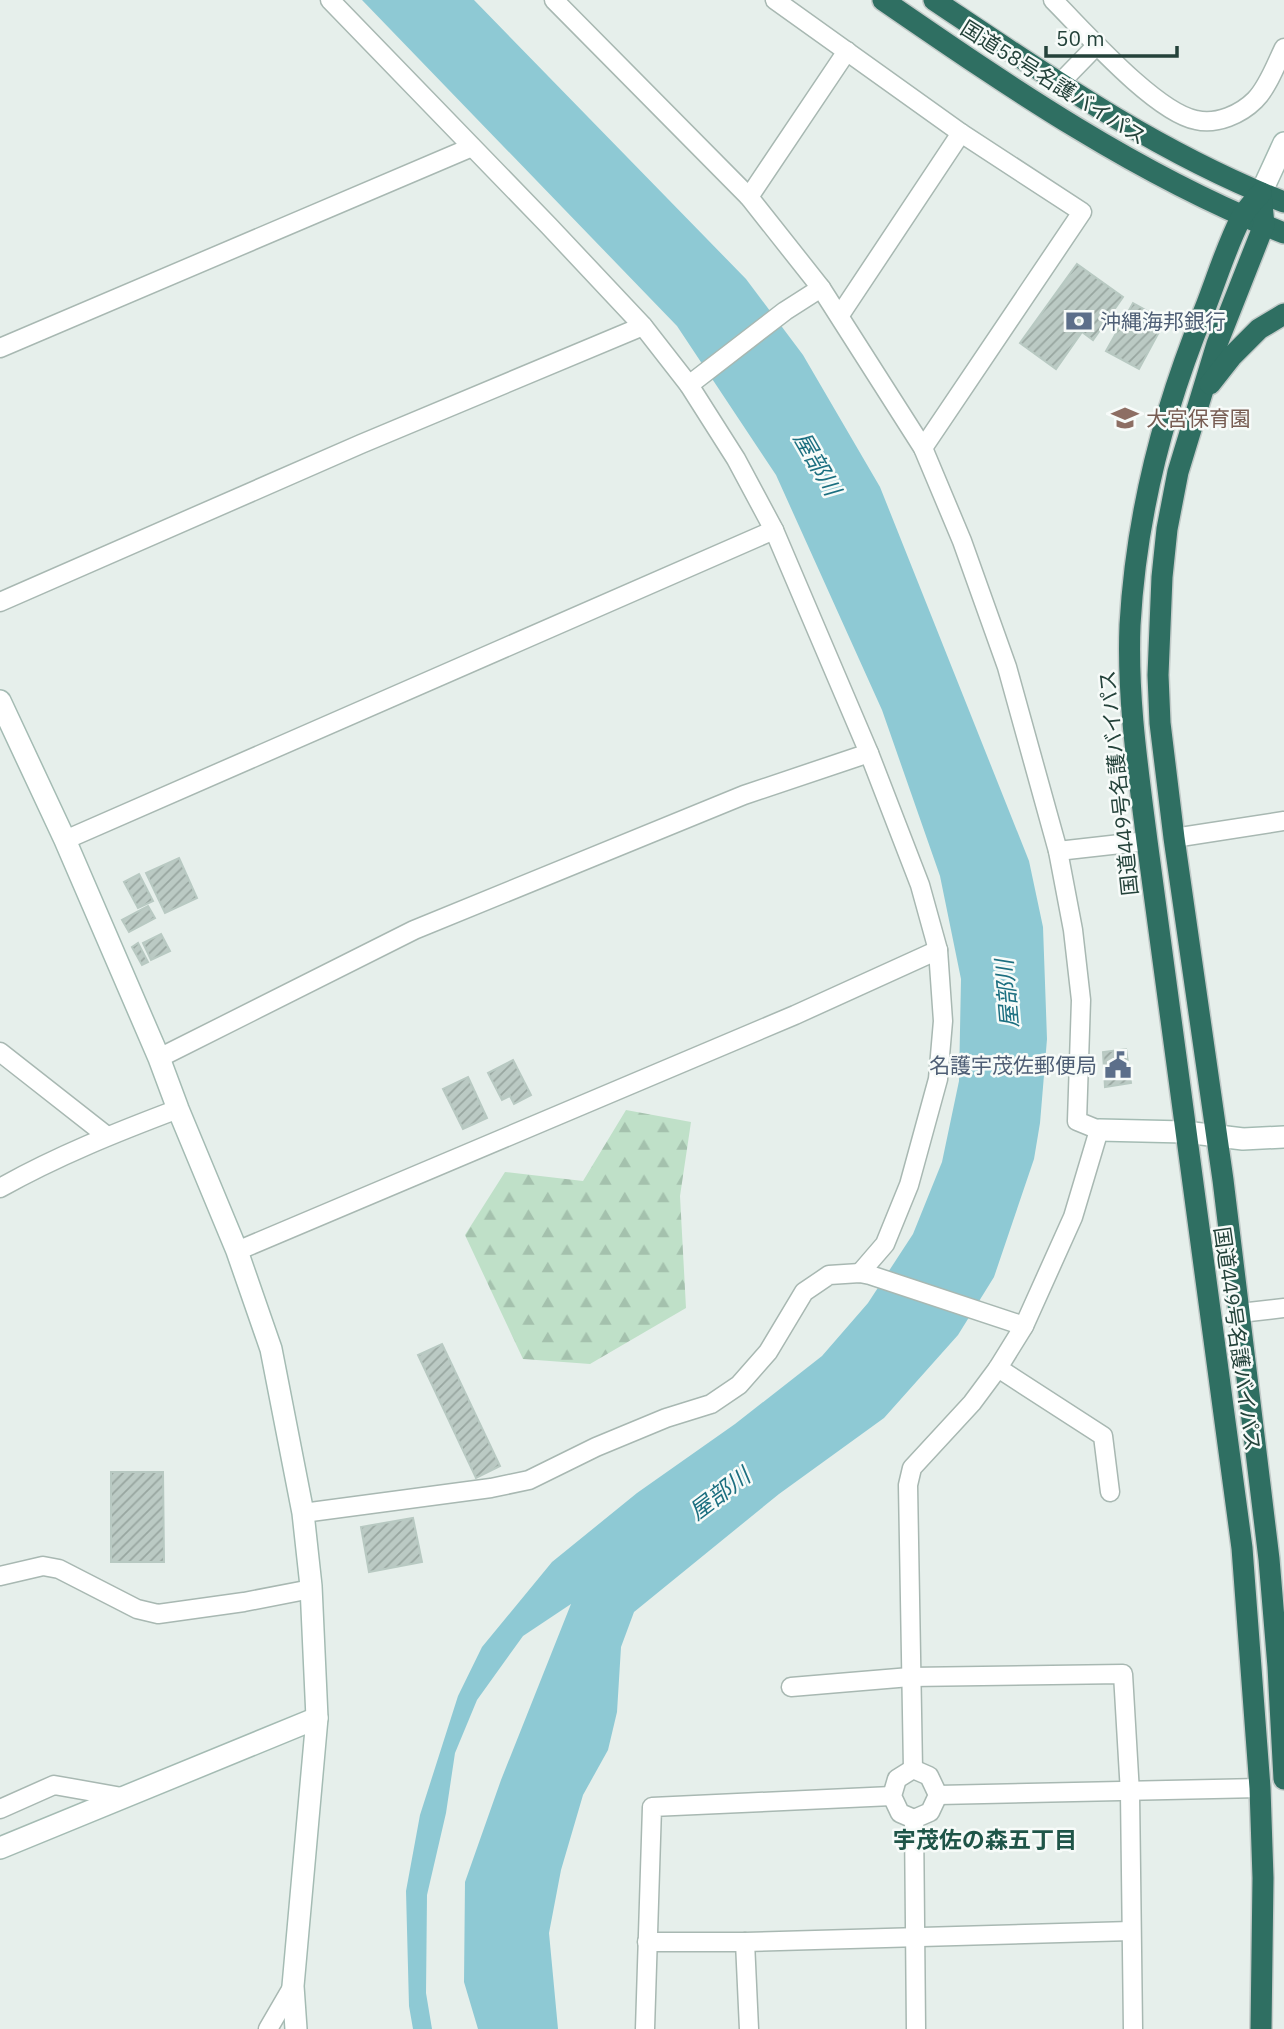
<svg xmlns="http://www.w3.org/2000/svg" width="1284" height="2029" font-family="'IBM Plex Sans','Noto Sans JP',sans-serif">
  <defs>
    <pattern id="forest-firs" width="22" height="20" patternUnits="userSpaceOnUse" patternTransform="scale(1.75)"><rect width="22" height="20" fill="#bfe0c8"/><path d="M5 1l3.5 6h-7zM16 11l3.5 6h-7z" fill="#a4c1ad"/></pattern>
    <pattern id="building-hatch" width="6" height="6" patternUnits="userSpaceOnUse" patternTransform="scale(1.75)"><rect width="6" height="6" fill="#bbcac4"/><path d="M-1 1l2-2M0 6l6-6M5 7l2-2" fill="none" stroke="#98a6a0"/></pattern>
  </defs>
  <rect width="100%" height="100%" fill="#e6efeb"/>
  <polygon fill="url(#forest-firs)" points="626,1110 691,1122 680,1196 686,1308 590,1364 523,1359 465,1235 505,1172 583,1181"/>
  <polygon fill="#8ec9d4" points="362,0 474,0 746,279 803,355 880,487 1029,861 1043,927 1047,1039 1040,1123 1034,1159 994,1277 958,1335 884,1418 779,1494 634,1612 621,1647 617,1712 608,1750 583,1795 561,1870 549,1933 558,2029 478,2029 464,1982 465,1882 501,1780 571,1604 523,1636 477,1700 455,1753 446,1813 427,1895 426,1993 432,2029 413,2029 409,2006 406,1891 420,1815 458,1696 482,1647 552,1562 637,1493 735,1424 822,1356 868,1303 913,1234 942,1162 959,1081 961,979 940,876 882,710 776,475 677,326"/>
  <g fill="url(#building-hatch)" stroke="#b8c9c2" stroke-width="2">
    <polygon points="1077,264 1123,297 1093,340 1082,332 1056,369 1020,343"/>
    <polygon points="1133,303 1165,321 1139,369 1106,351"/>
    <polygon points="179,858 197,898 165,913 146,873"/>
    <polygon points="139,874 153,901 138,908 124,882"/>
    <polygon points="148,906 155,918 129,932 122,920"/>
    <polygon points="161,934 170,951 151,960 143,943"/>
    <polygon points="138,943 148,962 142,965 132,947"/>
    <polygon points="1126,1049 1131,1083 1105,1087 1103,1052"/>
    <polygon points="513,1060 531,1095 514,1104 510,1096 502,1100 488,1073"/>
    <polygon points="468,1077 487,1118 463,1129 443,1089"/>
    <polygon points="442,1344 500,1466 476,1478 418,1355"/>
    <polygon points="111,1472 163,1472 164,1562 111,1562"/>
    <polygon points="413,1518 422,1562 369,1572 361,1527"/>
  </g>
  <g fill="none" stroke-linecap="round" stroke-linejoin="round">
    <defs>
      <g id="street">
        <polyline points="330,0 549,226 643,326 689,385 736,459 774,530 869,753 920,885 938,950 943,1021 938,1079 909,1185 885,1244 860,1273"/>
        <polyline points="554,0 749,197 821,288 923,448 962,541 1007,667 1058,851 1073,930 1081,1000 1077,1121 1099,1130 1073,1217 1024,1326 998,1368 972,1403 912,1468 908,1485 913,1769"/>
        <polyline points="775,0 961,133 1082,212 923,448"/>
        <path d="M1053,0C1084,31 1155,112 1196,120C1217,125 1241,114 1255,100C1268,87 1276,64 1284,48"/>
        <polyline points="1059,84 1097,45"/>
        <polyline points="749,197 847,51"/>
        <polyline points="840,315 961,133"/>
        <polyline points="0,348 472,147"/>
        <polyline points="689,385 785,311 821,288"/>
        <polyline points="0,602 361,444 643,326"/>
        <polyline points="1174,838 1284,821"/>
        <polyline points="65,840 774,530"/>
        <polyline points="1058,851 1147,841"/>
        <polyline points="0,1052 107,1136"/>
        <polyline points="159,1058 414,930 744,795 869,753"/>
        <path d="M0,1188C57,1156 117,1132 178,1109"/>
        <polyline points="237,1251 795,1015 938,950"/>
        <polyline points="1240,1313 1284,1308"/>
        <polyline points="998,1368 1103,1436 1110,1492"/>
        <polyline points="303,1513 491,1488 529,1480 596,1447 666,1418 711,1404 739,1385 768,1352 804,1292 829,1275 860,1273 870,1275 1024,1326"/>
        <polyline points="0,1576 43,1566 59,1569 137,1609 158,1614 244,1602 311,1589"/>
        <polyline points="791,1687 910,1677 1123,1674 1130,1793 1133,2029"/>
        <polygon points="913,1769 929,1776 938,1795 930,1812 914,1819 900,1813 892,1796 897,1779"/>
        <polyline points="938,1795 1260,1788"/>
        <polyline points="0,1809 54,1785 122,1797"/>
        <polyline points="914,1819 916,2029"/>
        <polyline points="647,1942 745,1942 1131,1931"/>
        <polyline points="745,1942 749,2029"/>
        <polyline points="268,2029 293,1986"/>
        <polyline points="645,2029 652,1807 892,1796"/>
      </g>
      <g id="secondary">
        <polyline points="1261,193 1284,143"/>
        <polyline points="0,701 65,840 159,1058 178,1109 237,1251 271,1349 303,1513 311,1586 317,1718 293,1986 296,2029"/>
        <polyline points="1099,1130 1185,1132 1243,1139 1284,1137"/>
        <polyline points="0,1848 317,1718"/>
      </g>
      <g id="highway">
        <path d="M883,0C1011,88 1139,176 1284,233"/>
        <path d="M934,0C1046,75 1158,153 1284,202"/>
        <polyline points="1261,193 1264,225 1217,344 1178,472 1167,529 1162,577 1158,675 1160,723 1174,838 1223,1180 1269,1559 1278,1667 1284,1779"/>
        <polyline points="1210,384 1232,356 1259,329 1284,314"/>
        <path d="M1261,2029L1263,1878L1260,1788L1242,1548L1147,841C1138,770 1127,697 1130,625C1136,517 1163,411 1204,311C1216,281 1226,247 1241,218C1246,209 1254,201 1261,193"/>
      </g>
    </defs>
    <use href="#street" stroke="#a8b8b2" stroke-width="21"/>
    <use href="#secondary" stroke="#a4bbb3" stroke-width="24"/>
    <use href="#highway" stroke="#c2cac8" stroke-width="24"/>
    <use href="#street" stroke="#fff" stroke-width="18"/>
    <use href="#secondary" stroke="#fff" stroke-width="21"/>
    <use href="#highway" stroke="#2f6f62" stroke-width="21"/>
  </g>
  <defs>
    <symbol id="bank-bare" viewBox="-9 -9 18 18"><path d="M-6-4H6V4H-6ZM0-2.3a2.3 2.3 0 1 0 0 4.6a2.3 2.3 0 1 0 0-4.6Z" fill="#5c6f8a" stroke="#f7fbf9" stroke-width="2.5" paint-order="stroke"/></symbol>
    <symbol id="school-bare" viewBox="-9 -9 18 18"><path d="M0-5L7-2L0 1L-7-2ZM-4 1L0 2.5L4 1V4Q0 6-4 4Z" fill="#8d6e63" stroke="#f7fbf9" stroke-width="2.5" paint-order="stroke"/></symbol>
    <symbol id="civic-bare" viewBox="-9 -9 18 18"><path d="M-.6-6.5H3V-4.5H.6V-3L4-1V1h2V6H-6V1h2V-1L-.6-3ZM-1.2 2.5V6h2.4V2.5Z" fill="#5c6f8a" stroke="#f7fbf9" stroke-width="2.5" paint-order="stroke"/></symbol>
  </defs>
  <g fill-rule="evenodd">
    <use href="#bank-bare" x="1060" y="302" width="38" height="38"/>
    <use href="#school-bare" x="1106" y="399" width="38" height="38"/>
    <use href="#civic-bare" x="1099" y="1046" width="38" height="38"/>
  </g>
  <g text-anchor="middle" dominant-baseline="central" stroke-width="5" stroke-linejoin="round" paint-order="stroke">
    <g font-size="21" fill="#24423a" stroke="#f7fbf9">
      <text transform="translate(1054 82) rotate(32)">国道58号名護バイパス</text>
      <text transform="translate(1118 783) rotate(-96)">国道449号名護バイパス</text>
      <text transform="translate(1238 1339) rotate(82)">国道449号名護バイパス</text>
    </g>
    <g font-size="21" fill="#4e5e75" stroke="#f7fbf9" text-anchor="start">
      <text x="1100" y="321">沖縄海邦銀行</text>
      <text x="1097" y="1065" text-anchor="end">名護宇茂佐郵便局</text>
    </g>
    <g font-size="21" fill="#785e54" stroke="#f7fbf9" text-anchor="start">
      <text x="1146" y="418">大宮保育園</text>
    </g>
    <g font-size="23" font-style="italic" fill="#1c6f80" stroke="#f7fbf9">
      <text transform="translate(818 463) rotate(60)">屋部川</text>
      <text transform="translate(1006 994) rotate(-95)">屋部川</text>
      <text transform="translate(719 1493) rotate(-37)">屋部川</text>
    </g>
    <g font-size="23" font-weight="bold" fill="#1f5548" stroke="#f7fbf9">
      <text x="985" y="1839">宇茂佐の森五丁目</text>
    </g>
  </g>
  <path d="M1046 46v10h131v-10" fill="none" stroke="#24423a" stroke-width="3.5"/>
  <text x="1056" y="46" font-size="21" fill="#24423a" stroke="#f7fbf9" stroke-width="5" paint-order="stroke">50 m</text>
</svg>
